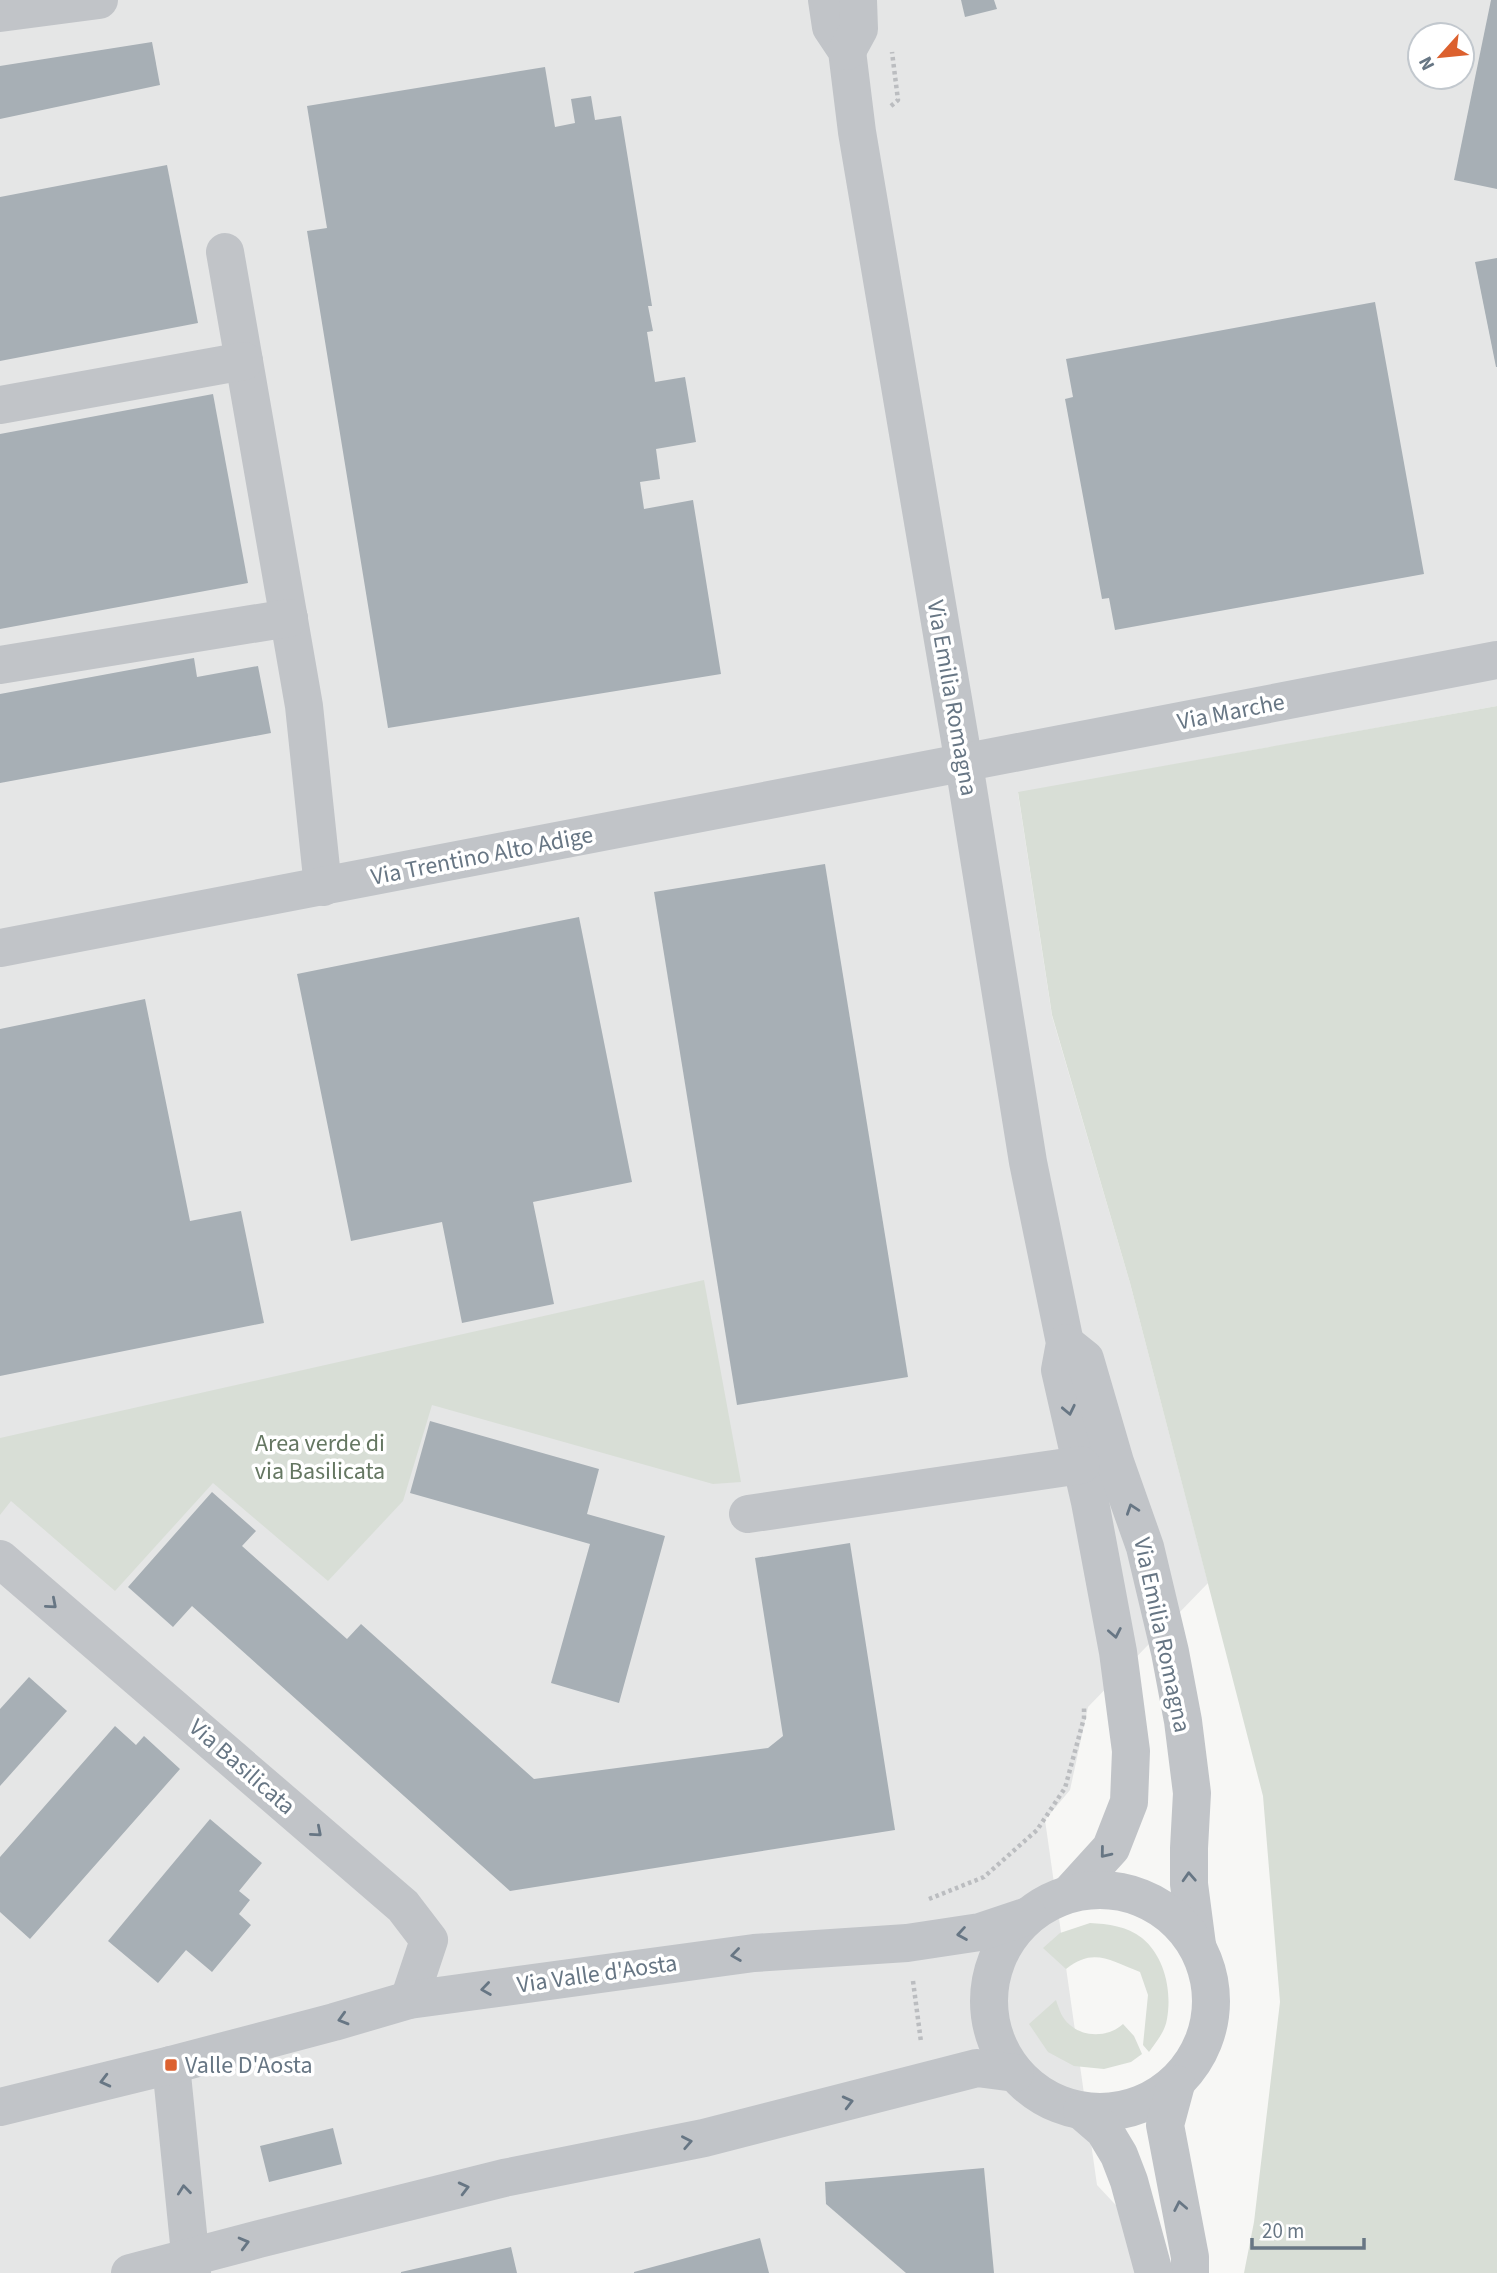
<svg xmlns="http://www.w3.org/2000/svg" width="1497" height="2273" font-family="'Source Sans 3',sans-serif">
  <rect width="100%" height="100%" fill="#f7f7f5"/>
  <path fill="#e5e6e6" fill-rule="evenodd" d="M0,0H1497V706L1018,793L1052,1016L1130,1283L1208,1583L1088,1707L1070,1790L1045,1820L1097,2185L1127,2217L1164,2273H0ZM1420,35H1462V77H1420Z"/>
  <g fill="#d8ded6">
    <polygon points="1497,706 1497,2273 1244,2273 1254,2222 1280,2002 1263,1796 1130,1283 1052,1015 1018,792"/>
    <polygon points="704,1280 741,1482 713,1484 432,1405 403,1501 328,1581 213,1483 115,1591 11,1501 0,1515 0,1438"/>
    <path d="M1090,1923C1108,1924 1127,1926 1142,1938C1165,1957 1172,1991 1167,2019C1165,2032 1156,2042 1149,2052L1143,2045L1148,1995L1140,1972C1110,1961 1094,1947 1066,1969L1043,1948L1060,1933Z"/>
    <path d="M1056,2000C1059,2009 1062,2019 1070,2025C1085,2038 1109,2037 1123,2024L1134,2036L1142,2054L1131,2062L1104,2069L1074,2066L1048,2052L1029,2024Z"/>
  </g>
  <g fill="#a7afb5">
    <polygon points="961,0 994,0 997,9 965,17"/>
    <polygon points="1491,0 1497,0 1497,189 1454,180"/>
    <polygon points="152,42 160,85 0,119 0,66"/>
    <polygon points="545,67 555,127 575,123 571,99 591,96 595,120 621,116 652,306 648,306 653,331 647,332 655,382 685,377 696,442 656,449 660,479 640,482 644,509 693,500 721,674 388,728 307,231 327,228 307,106"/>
    <polygon points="167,165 198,323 0,361 0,197"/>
    <polygon points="1497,258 1497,367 1496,367 1475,262"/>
    <polygon points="1375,302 1424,574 1115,630 1109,598 1102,599 1065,399 1073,397 1066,359"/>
    <polygon points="213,394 248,583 0,629 0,434"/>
    <polygon points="194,658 197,677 258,666 271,733 0,783 0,694"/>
    <polygon points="825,864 908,1377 737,1405 654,892"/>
    <polygon points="579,917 632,1182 533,1202 554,1304 462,1323 442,1222 351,1241 297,974"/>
    <polygon points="145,999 190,1221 241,1211 264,1323 0,1376 0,1029"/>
    <polygon points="430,1421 599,1469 587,1514 665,1536 619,1703 551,1683 590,1544 410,1493"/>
    <polygon points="212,1492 256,1531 242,1546 347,1639 361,1624 534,1779 768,1748 783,1736 755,1558 850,1543 895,1830 510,1891 192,1606 173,1627 128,1587"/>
    <polygon points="29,1677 67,1711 0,1786 0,1709"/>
    <polygon points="115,1726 136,1745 144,1736 180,1769 30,1939 0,1912 0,1857"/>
    <polygon points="210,1819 262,1863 239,1891 250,1900 239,1914 251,1925 212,1972 186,1950 158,1983 108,1941"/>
    <polygon points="333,2128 342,2164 269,2182 260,2146"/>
    <polygon points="984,2168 994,2273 906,2273 826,2204 825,2182"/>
    <polygon points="760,2238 769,2273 634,2273 634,2272"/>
    <polygon points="511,2247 517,2273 401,2273 401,2272"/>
  </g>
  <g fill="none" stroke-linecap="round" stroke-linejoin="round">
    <g stroke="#bbbdc0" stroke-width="4.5" stroke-dasharray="3.5 3.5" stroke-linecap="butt">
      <polyline points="891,106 898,100 892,52"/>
      <polyline points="929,1899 984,1877 1037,1830 1065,1788 1084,1718 1084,1707"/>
      <polyline points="913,1981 921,2042"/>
    </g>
    <g stroke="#c1c4c8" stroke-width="38">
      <polyline points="827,0 831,27 847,51 857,132 964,764 1028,1162 1065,1343 1060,1370 1090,1502 1118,1652 1131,1751 1129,1802 1111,1848 1071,1892"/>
      <polyline points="0,13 99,0"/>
      <polyline points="847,51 859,29 858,0"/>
      <polyline points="225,252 304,706 323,887"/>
      <polyline points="0,405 244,361"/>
      <polyline points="0,665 289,618"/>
      <polyline points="0,948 1497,660"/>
      <polyline points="1065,1343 1085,1359 1115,1462 1145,1547 1170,1652 1183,1721 1192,1793 1189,1848 1189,1884 1197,1945"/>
      <polyline points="748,1514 1081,1465"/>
      <polyline points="0,1559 403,1906 429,1940 409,2000"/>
      <circle cx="1100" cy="2001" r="111"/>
      <polyline points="171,2065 192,2273"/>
      <polyline points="1176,2084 1165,2125 1190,2257 1190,2273"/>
      <polyline points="0,2107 171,2065 334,2022 409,2000 754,1953 907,1943 980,1932 1028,1916"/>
      <polyline points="1082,2111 1104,2130 1119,2155 1129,2181 1154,2273"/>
      <polyline points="130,2273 259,2239 504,2178 704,2138 977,2068 1015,2073"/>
    </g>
  </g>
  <defs><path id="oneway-chevron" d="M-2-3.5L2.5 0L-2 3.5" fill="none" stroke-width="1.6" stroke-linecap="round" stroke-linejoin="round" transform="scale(1.75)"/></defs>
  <g stroke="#677684">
    <use href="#oneway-chevron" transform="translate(1069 1410) rotate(78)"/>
    <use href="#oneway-chevron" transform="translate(1132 1509) rotate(-109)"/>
    <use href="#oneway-chevron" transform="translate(52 1604) rotate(41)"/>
    <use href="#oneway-chevron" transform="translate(1115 1633) rotate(79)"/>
    <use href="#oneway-chevron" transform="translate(317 1832) rotate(41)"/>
    <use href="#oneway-chevron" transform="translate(1105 1853) rotate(129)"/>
    <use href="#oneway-chevron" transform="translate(1189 1877) rotate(-93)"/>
    <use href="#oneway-chevron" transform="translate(962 1934) rotate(171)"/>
    <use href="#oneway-chevron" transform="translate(736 1955) rotate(172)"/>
    <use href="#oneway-chevron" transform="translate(486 1989) rotate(172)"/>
    <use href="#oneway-chevron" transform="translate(343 2019) rotate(164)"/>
    <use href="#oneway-chevron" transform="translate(105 2081) rotate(166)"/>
    <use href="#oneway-chevron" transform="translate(848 2102) rotate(-14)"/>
    <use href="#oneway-chevron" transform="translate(687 2142) rotate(-11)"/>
    <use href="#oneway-chevron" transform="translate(464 2188) rotate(-14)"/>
    <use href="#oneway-chevron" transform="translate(184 2190) rotate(-96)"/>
    <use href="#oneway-chevron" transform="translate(1180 2206) rotate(-101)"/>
    <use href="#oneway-chevron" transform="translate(244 2243) rotate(-15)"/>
  </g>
  <rect fill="#dc612f" stroke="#fff" stroke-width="2.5" x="164" y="2058" width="14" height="14" rx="3.5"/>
  <g text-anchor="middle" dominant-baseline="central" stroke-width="7" stroke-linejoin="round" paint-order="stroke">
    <g font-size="24" fill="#677684" stroke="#fff">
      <text transform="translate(952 698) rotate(80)">Via Emilia Romagna</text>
      <text transform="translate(1231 712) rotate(-11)">Via Marche</text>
      <text transform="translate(482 856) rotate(-11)">Via Trentino Alto Adige</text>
      <text transform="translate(1162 1635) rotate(78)">Via Emilia Romagna</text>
      <text transform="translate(242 1767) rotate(41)">Via Basilicata</text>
      <text transform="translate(597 1974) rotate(-8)">Via Valle d'Aosta</text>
    </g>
    <g font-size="24" fill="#657762" stroke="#fff">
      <text x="320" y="1443">Area verde di<tspan x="320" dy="28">via Basilicata</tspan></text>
    </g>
    <g font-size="24" fill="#677684" stroke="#fff" text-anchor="start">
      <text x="185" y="2065">Valle D'Aosta</text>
    </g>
  </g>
  <g transform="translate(1441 56) rotate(243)"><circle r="33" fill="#ffffff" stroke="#c2c8ce" stroke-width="2"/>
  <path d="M0-5L12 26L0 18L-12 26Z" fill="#dc612f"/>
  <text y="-10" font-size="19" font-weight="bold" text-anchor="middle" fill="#677684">N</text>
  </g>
  <path d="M1252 2238v10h112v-10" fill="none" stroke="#677684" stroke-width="3.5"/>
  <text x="1262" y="2238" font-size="21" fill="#677684" stroke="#ffffff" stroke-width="5" paint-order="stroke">20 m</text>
</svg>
